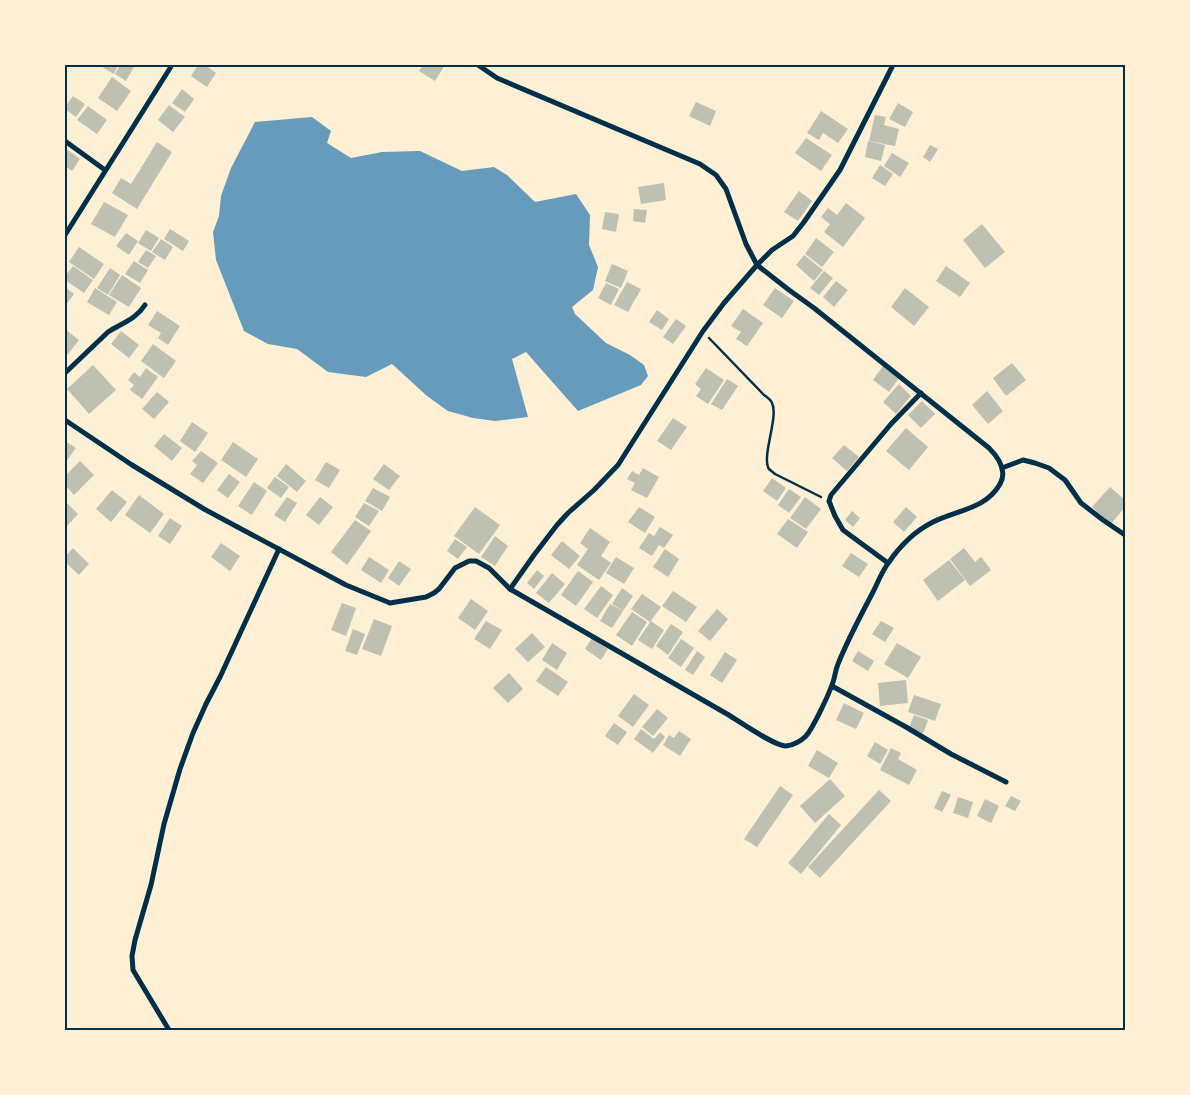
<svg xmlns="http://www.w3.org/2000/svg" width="1190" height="1095" font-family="Quicksand,sans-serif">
  <rect width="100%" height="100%" fill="#fdf0d5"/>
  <polygon fill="#669bbc" points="312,117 331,131 327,143 351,158 382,152 420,151 462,171 494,167 507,175 535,202 576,194 590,215 589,245 598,267 593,290 572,307 575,314 606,343 630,355 644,365 648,376 641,385 578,411 526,352 512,359 528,417 495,421 473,418 448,411 427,396 392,364 366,377 328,372 297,349 268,344 244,331 216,260 213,232 219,216 221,196 231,168 255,122"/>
  <g fill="#bec0b2">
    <polygon points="103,65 118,65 114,74 102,67"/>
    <polygon points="120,65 135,65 126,81 115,74"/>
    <polygon points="198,65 205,65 216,73 207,87 191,76"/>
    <polygon points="423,65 445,65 435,81 419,71"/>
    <polygon points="112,77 131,91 117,111 98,98"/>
    <polygon points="182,89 194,99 185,112 172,103"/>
    <polygon points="73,96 85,104 76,117 65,109 65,107"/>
    <polygon points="696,102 716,111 710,126 689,116"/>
    <polygon points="898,103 913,112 905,127 889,119"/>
    <polygon points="169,105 185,117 173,132 158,120"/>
    <polygon points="88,106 107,120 97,134 77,120"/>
    <polygon points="821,111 848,129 838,143 823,133 819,140 807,133"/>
    <polygon points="875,115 886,117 884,125 899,129 895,146 869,141"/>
    <polygon points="806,138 832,155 821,171 795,153"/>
    <polygon points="868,141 885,145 881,161 865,157"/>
    <polygon points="157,142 172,152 137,209 112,193 121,178 131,184"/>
    <polygon points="930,145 938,149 930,162 923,157"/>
    <polygon points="65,148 80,159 72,171 65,166"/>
    <polygon points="892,153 909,163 900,177 884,166"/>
    <polygon points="880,165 893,174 885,186 872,178"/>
    <polygon points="664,183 666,200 641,204 638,187"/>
    <polygon points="799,191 812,201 798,221 784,212"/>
    <polygon points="104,202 128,215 115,237 91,224"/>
    <polygon points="846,203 865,218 843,247 824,232 830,224 821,217 828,208 837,215"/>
    <polygon points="634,209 647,210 645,223 633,221"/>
    <polygon points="605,212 619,214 616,232 602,229"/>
    <polygon points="982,224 1005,252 985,268 963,240"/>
    <polygon points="170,229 189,241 183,251 164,239"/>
    <polygon points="146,230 159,238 151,251 138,243"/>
    <polygon points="126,233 138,241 129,255 116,246"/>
    <polygon points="816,238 834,252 822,267 805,254"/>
    <polygon points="161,239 173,247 165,260 152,252"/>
    <polygon points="79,247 104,264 94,279 69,262"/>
    <polygon points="146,250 156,256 148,268 138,262"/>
    <polygon points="804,255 823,270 814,281 796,265"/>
    <polygon points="134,261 148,270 140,283 125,274"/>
    <polygon points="612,264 628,271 621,288 605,281"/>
    <polygon points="73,266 93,280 84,293 65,280 65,276"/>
    <polygon points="946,266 970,283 960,297 936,281"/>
    <polygon points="110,268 120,275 108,295 97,288"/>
    <polygon points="824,271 833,278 819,295 810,288"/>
    <polygon points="122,275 141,288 129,307 109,295"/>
    <polygon points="836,281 848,290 834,307 823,297"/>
    <polygon points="627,282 641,289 628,312 614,305"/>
    <polygon points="606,283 619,289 611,305 598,298"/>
    <polygon points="65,287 74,294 65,306"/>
    <polygon points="95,288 117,302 109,315 87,302"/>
    <polygon points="775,288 794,301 782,318 763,305"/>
    <polygon points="905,288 929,307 914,326 891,307"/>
    <polygon points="743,309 763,323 747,346 736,339 741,332 731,326"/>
    <polygon points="657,310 669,319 662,330 649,322"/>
    <polygon points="157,311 180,326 168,345 158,338 161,333 148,325"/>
    <polygon points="676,319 686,326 673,344 663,337"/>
    <polygon points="65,329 79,340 65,358"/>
    <polygon points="121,331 139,345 129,358 111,344"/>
    <polygon points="153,344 176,361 164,378 141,361"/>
    <polygon points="1012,363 1026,380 1006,396 993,378"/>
    <polygon points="93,365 116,390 89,414 67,389"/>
    <polygon points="883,366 899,378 889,392 873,380"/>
    <polygon points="146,368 158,377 142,399 130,390 134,385 128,380 134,372 140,377"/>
    <polygon points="706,368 724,380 708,404 696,396 701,389 695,384"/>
    <polygon points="727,379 738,386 722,410 711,404"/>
    <polygon points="899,384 911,396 896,414 883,402"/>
    <polygon points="987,391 1003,411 988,424 972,405"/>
    <polygon points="157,392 169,402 154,419 142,409"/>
    <polygon points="922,401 935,414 921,428 908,415"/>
    <polygon points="673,418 687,427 671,450 657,441"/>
    <polygon points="192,422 208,433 195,452 180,441"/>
    <polygon points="906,428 928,447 909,470 886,451"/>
    <polygon points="164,434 182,448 172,461 154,446"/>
    <polygon points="65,441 76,448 65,463"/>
    <polygon points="233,442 258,459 246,477 221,460"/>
    <polygon points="844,445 859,457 847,471 832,458"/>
    <polygon points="201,451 218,463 203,483 190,474 197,465 192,461"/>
    <polygon points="80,461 94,475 74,495 65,485 65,476"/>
    <polygon points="326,462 340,470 329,488 315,480"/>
    <polygon points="286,464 306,481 297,492 277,476"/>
    <polygon points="384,464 400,476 389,490 373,479"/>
    <polygon points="643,468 659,477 647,498 631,490 635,483 627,479 632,471 639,475"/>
    <polygon points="229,474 240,482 228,498 217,490"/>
    <polygon points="275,477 289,487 281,498 267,488"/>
    <polygon points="772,478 786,488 777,501 763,491"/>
    <polygon points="254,482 267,491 252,515 238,506"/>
    <polygon points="1110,487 1125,500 1125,507 1111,524 1092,507"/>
    <polygon points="373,488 390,497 382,511 365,501"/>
    <polygon points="789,489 801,497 789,513 778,505"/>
    <polygon points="112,490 127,502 111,522 96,509"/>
    <polygon points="139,495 164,514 150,533 125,515"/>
    <polygon points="287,497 297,503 285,522 274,515"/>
    <polygon points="320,497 333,507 319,525 306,515"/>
    <polygon points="805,497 821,509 806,529 790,518"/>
    <polygon points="65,501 78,514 66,527 65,526"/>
    <polygon points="364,503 379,511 369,526 355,517"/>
    <polygon points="475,507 500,525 479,554 454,536"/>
    <polygon points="639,507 655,517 645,533 628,522"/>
    <polygon points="906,507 917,517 904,532 893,522"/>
    <polygon points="852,511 860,518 853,527 845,520"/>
    <polygon points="170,518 182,526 170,544 158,536"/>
    <polygon points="788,519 808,532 797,548 777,534"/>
    <polygon points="355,520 371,531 347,565 331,552"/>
    <polygon points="660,527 673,535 664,548 659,545 652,556 639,548 649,533 654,536"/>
    <polygon points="590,528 610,542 601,556 611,563 599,580 577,565 588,549 580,543"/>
    <polygon points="495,536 508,546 495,566 481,557"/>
    <polygon points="455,539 467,547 458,559 447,551"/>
    <polygon points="562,541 580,556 569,569 551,555"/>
    <polygon points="221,543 240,556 230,571 211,557"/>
    <polygon points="73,548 89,564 79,575 65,562 65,557"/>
    <polygon points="964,548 975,562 981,557 991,570 970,586 950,559"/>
    <polygon points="665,549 679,559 668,577 653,567"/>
    <polygon points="851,553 868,564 859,577 842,566"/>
    <polygon points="369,557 389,570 381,583 361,570"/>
    <polygon points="616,557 634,568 624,584 606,573"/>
    <polygon points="949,560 965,580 938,601 923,580"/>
    <polygon points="399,561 411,569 399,586 388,578"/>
    <polygon points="537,570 544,576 534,589 527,583"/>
    <polygon points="578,571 593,582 576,606 561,595"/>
    <polygon points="552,573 565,584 549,603 536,593"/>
    <polygon points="601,586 613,595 597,618 584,609"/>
    <polygon points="622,588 633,596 623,611 612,604"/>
    <polygon points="673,591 697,607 686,622 662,606"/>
    <polygon points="642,594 661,607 650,622 631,609"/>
    <polygon points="471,599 488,611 475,630 458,618"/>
    <polygon points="342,603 356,608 346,636 331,630"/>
    <polygon points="610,604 623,611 612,628 600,621"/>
    <polygon points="717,609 728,619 710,641 698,631"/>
    <polygon points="632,612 647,622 632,646 616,635"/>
    <polygon points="374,619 392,626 381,656 362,649"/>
    <polygon points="486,621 502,630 490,649 474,639"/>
    <polygon points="651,621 664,630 652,649 638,640"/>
    <polygon points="881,621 894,628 885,642 872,634"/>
    <polygon points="671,624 683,632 668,655 656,646"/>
    <polygon points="353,629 365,634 357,655 345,651"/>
    <polygon points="532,633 545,647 528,662 515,649"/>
    <polygon points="592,638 608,649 601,660 585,649"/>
    <polygon points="681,639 694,648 681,667 668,658"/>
    <polygon points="552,643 567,653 557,670 542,660"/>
    <polygon points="897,643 921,657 908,678 884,664"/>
    <polygon points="697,651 705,657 693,675 685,670"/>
    <polygon points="858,651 874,661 868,671 852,661"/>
    <polygon points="725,652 737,660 722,683 710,675"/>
    <polygon points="546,667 568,682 558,696 536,681"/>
    <polygon points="509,673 523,689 508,703 493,688"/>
    <polygon points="906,680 908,703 880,706 878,683"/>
    <polygon points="634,694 649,705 633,727 618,716"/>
    <polygon points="914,695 941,704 935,721 908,712"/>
    <polygon points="844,703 864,713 856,729 836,720"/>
    <polygon points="657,709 668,718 653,736 642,727"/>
    <polygon points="914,715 928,720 923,734 909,728"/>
    <polygon points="614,723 627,732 618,745 605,736"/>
    <polygon points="641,729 654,739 660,732 665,737 653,753 634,739"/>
    <polygon points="679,731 691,739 680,756 663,745 669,735 674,738"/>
    <polygon points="875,742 888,750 880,764 867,756"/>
    <polygon points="891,748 901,753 898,759 917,770 909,785 880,770"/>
    <polygon points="817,750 838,763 829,778 808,766"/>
    <polygon points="830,779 845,796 815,823 800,806"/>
    <polygon points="780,786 793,795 757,847 744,839"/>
    <polygon points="879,790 891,801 820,878 808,867"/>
    <polygon points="942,791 951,795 942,812 934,808"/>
    <polygon points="1011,796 1021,801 1015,811 1005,806"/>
    <polygon points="958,797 973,802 968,818 953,813"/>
    <polygon points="985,799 999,806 991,823 977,816"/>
    <polygon points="829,814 841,825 801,874 788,863"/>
  </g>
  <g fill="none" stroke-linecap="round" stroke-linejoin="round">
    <path stroke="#003049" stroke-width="2.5" d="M709,338L764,395C767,397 771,400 772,403C779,417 761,457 769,469C771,471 773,472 775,474L821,497"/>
    <g stroke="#003049" stroke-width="5">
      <polyline points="65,141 105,170"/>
      <polyline points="65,235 172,65"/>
      <path d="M65,373L108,332C122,323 136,319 145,305"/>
      <path d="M65,420L132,465L204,509L346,585L390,603L426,597L434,593L439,589L455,568L469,561H476L489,568L510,589C582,630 654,672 727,714C739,721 774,746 786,746C793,745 801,741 806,736C813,728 828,696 832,685C835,678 835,671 838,664C848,639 861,615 873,592C878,582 882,571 889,562C900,546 915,531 933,522C957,510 986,509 1000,484C1008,470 998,457 989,448L814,308L789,290L757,265L746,244L726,189L716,175L700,164L497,78L478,65"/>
      <polyline points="1002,468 1023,460 1035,463 1049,468 1065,480 1081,503 1103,520 1125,535"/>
      <polyline points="888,563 843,530 835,516 829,501 831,495 891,424 921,393"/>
      <polyline points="510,589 534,555 557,525 568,513 594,490 618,465 703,331 724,303 757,265 772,250 793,236 804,222 840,170 893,65"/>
      <polyline points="832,686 906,727 951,754 1006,782"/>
      <polyline points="169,1030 133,970 132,956 135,940 151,885 164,824 180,769 193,733 206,704 220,677 279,549"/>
    </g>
  </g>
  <rect width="1190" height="1095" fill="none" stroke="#fdf0d5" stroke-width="132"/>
  <rect x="66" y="66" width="1058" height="963" fill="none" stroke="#003049" stroke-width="2"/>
</svg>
